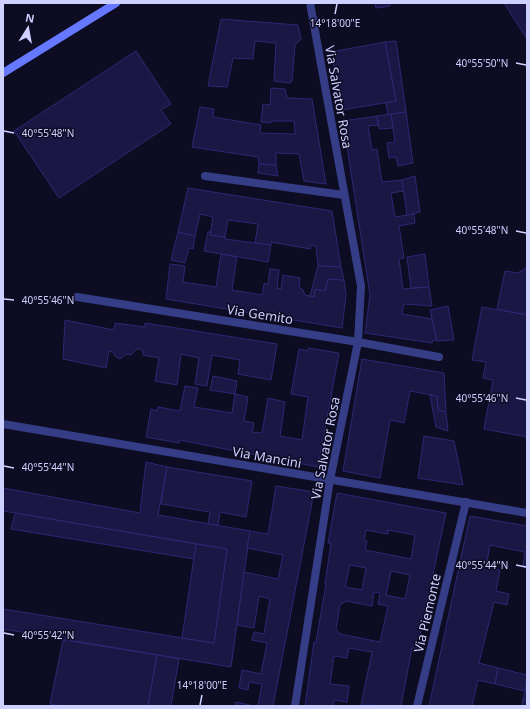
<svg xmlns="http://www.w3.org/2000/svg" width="530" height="709" font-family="'Noto Sans',sans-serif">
  <rect width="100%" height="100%" fill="#0d0c23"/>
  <g fill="#1a1745" stroke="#2c2873" fill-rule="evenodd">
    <polygon points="375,3 390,3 390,6 376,8"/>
    <polygon points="504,3 527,3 527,39"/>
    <polygon points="221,19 298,25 301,39 295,45 292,81 290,83 274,81 276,43 255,41 253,59 233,58 227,87 208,86"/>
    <polygon points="396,41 406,112 388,115 386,103 396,101 385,42"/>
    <polygon points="385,42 396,101 342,110 331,52"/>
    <polygon points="136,51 171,104 161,110 171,124 59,198 14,131"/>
    <polygon points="271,88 285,89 287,98 312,99 326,184 304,181 299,154 276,153 276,165 259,164 258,157 192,147 200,107 214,109 213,117 261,125 260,133 295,134 294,121 271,121 271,123 261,122 263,104 270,105"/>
    <polygon points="406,112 413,163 398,166 396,157 389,158 387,143 395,142 391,114"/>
    <polygon points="391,114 393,128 379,129 377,116"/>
    <polygon points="377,116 378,125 368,126 372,150 377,149 382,182 402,180 404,191 391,193 395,217 414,214 415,223 399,226 404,258 399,259 403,289 429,287 432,306 404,304 402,314 432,319 437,341 433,340 432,343 365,333 370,295 343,121"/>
    <polygon points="259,164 276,165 278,176 258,173"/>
    <polygon points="415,176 420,212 407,215 402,180"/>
    <polygon points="188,188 332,211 341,267 318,266 316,246 311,245 310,249 271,242 271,245 255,243 258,224 228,220 225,237 210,235 213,217 200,214 195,236 178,232"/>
    <polygon points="178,232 195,236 193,249 189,248 185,263 171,260"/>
    <polygon points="208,232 211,232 210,235 225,237 225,239 271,245 268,262 204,251"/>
    <polygon points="221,254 237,257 232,290 262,295 264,284 268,284 270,269 279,270 277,288 281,289 283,275 300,278 299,287 303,290 305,295 314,297 315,289 325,291 328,279 344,280 346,295 342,328 166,299 170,264 185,266 183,282 216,287"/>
    <polygon points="425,254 429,287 411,288 407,257"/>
    <polygon points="318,266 341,267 344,280 328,279 325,291 315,289 314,297 310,296"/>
    <polygon points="527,267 527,315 497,309 505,271 518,273"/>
    <polygon points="448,306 454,340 437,341 430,310"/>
    <polygon points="482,307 527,315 527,437 484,429 493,380 483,378 486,362 472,360"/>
    <polygon points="65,320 114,330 115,323 145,327 145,323 277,344 271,380 238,374 240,360 212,355 207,386 195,384 199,358 181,354 177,385 155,381 159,358 143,355 143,351 140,349 137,349 131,355 126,354 120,359 116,357 113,352 109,351 106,368 63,359"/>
    <polygon points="308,348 339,353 318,467 179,440 179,443 146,437 151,409 157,411 158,407 180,411 185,386 198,388 194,407 232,413 235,394 248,397 244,421 254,423 252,432 262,433 268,398 285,402 280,436 302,440 308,397 291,394 299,349 308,351"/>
    <polygon points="362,359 444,373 446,412 438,410 437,396 410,391 404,423 390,420 380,478 343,471"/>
    <polygon points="213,376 237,381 235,394 210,390"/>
    <polygon points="430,395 437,396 438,410 446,412 448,431 436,427"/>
    <polygon points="424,436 454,441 463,485 418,478"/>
    <polygon points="146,462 167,467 158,515 250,531 231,667 3,629 3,609 214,643 227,549 3,511 3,488 140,513"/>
    <polygon points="167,467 252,481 246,517 220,512 218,525 208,524 210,512 161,504"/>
    <polygon points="276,486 314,492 273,706 258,706 262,684 249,682 248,690 239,688 242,670 261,674 267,643 252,640 254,632 264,634 270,599 259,596 254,628 237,625 244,572 278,579 283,555 247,548 250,531 268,534"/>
    <path d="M337,493L446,513L417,649L412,648L401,706L361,705L372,652L349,648L347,658L334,656L330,684L349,686L347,702L334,700L333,706H305L314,642H316L326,584H325L331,543H328ZM366,530L388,534V530L415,535L411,559L365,550L367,541L364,540ZM350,565L366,568L362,590L345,587ZM391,571L410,575L405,599L386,595ZM374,592L380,593L378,604L388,606L380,642L340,634L336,629L340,605L346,601L372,606Z"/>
    <polygon points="15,513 196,544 194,559 11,529"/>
    <polygon points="470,516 527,526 527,568 523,567 525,552 490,545 486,567 500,570 496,591 509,594 507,605 494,602 479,663 498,668 495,684 478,680 472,706 429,706"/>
    <polygon points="196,544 227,549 214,643 182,638"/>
    <polygon points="63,640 157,655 148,706 61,706 50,704"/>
    <polygon points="157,655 179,659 171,706 148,706"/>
    <polygon points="498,668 527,675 525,691 495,684"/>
    <polygon points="527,685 527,701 523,700"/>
    <polygon points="523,700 527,701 527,706 522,706"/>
    <polygon points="236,702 254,706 235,706"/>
  </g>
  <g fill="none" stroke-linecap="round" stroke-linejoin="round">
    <g stroke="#343d85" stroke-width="8">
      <polyline points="205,176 344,195"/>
      <polyline points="77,297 358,342 439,357"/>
      <polyline points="3,424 527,513"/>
      <polyline points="295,706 330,480 358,342 361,286 310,3"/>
      <polyline points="417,706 466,502"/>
    </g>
    <polyline stroke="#6578ff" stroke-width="8" points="3,73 116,3"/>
  </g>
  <path fill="none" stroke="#ced0ff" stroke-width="1.5" d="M335,14L337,4M516,63L526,65M4,131L14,133M516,231L526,233M4,299L14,300M516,398L526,400M4,466L14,468M516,565L526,567M4,633L14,635M200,705L202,695"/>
  <g text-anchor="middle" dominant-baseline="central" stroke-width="3" stroke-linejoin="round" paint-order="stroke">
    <g font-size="13" fill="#ced0ff" stroke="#0d0c23">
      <text transform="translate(339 97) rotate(80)">Via Salvator Rosa</text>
      <text transform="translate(260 314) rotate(9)">Via Gemito</text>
      <text transform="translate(325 448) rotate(-79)">Via Salvator Rosa</text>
      <text transform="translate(267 457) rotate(10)">Via Mancini</text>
      <text transform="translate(427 613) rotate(-77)">Via Piemonte</text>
    </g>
  </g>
  <g font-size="10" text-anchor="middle" fill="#ced0ff" stroke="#0d0c23" stroke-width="3" stroke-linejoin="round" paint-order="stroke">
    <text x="335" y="27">14°18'00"E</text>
    <text x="482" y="67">40°55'50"N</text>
    <text x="48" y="137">40°55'48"N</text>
    <text x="482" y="234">40°55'48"N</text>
    <text x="48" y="304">40°55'46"N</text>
    <text x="482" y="402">40°55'46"N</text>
    <text x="48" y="471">40°55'44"N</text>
    <text x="482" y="569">40°55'44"N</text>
    <text x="48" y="639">40°55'42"N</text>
    <text x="202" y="689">14°18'00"E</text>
  </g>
  <rect width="530" height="709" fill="none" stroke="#ced0ff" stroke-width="8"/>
  <g transform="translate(28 28) rotate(11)" stroke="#0d0c23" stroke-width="3" paint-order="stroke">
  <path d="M0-3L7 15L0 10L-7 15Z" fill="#ced0ff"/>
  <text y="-6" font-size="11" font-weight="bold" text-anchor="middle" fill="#ced0ff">N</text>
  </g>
</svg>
